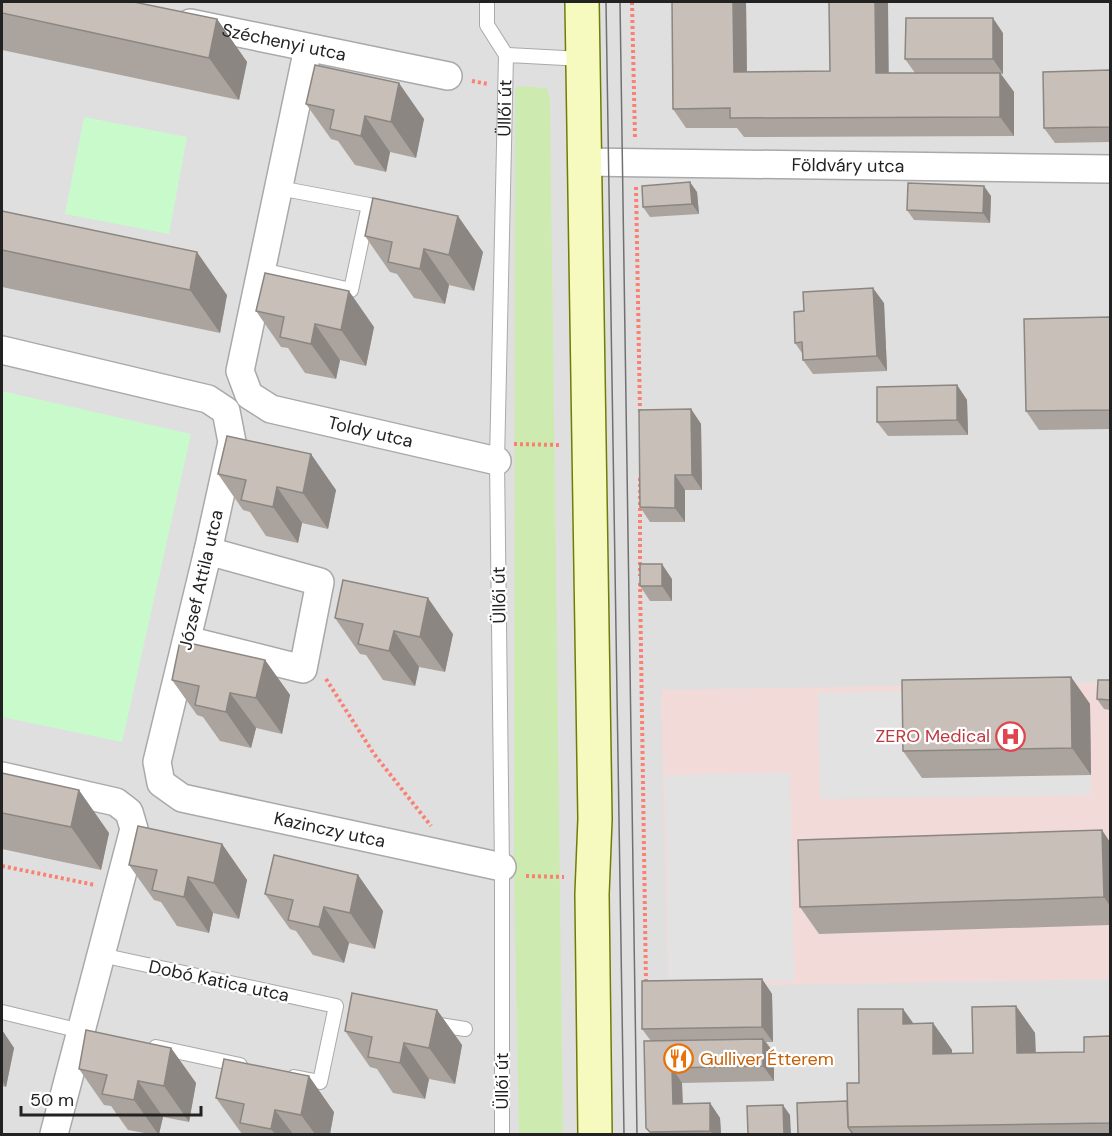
<svg xmlns="http://www.w3.org/2000/svg" width="1112" height="1136" font-family="'DM Sans',sans-serif">
  <rect width="100%" height="100%" fill="#f2efe9"/>
  <rect fill="#e0dfdf" x="2" y="2" width="1108" height="1132"/>
  <path fill="#f2dad9" fill-rule="evenodd" d="M1110,682V979L668,987L661,690ZM1090,775L1091,795L820,799L923,778Z"/>
  <polygon fill="#cdebb0" points="518,86 547,88 550,100 563,1134 519,1134 514,870 515,90"/>
  <g fill="#c8facc">
    <polygon points="84,117 187,137 169,234 65,214"/>
    <polygon points="2,391 191,434 122,742 2,717"/>
  </g>
  <g fill="#e2e2e2">
    <polygon points="922,691 924,778 1091,775 1091,795 820,799 818,693"/>
    <polygon points="790,773 794,981 669,983 665,775"/>
  </g>
  <g fill="none" stroke-linecap="round" stroke-linejoin="round">
    <defs>
      <g id="service">
        <polyline points="487,2 487,25 506,55"/>
        <polyline points="262,270 351,290 369,205 279,188"/>
        <polyline points="101,955 336,1006 320,1082 294,1077"/>
        <polyline points="2,1012 85,1032"/>
        <polyline points="433,1024 465,1029"/>
        <polyline points="156,1047 240,1065"/>
        <path id="s1" d="M502,1134V867L497,461L506,55L583,59"/>
      </g>
      <g id="minor">
        <path id="s2" d="M190,23L448,76"/>
        <path id="s3" d="M308,48L240,371L249,395L271,409L497,461"/>
        <path id="s4" d="M584,162L1110,169"/>
        <path id="s5" d="M2,350L208,399L226,411L232,442L208,551L157,762L161,783L182,798L502,867"/>
        <polyline points="187,640 303,669 320,582 208,551"/>
        <polyline points="2,776 116,802 129,812 134,829 54,1134"/>
      </g>
      <polyline id="secondary" points="582,2 595,819 592,894 595,1134"/>
    </defs>
    <use href="#service" stroke="#a9a9a9" stroke-width="16"/>
    <use href="#minor" stroke="#a9a9a9" stroke-width="30"/>
    <use href="#secondary" stroke="#707d05" stroke-width="36"/>
    <g stroke="#fa8072" stroke-width="4" stroke-dasharray="3 3" stroke-linecap="butt">
      <polyline points="632,2 635,138"/>
      <polyline points="472,81 488,84"/>
      <polyline points="636,187 640,414"/>
      <polyline points="514,444 559,445"/>
      <polyline points="640,478 640,576"/>
      <polyline points="640,583 646,984"/>
      <polyline points="326,679 374,754 431,826"/>
      <polyline points="2,866 95,885"/>
      <polyline points="526,876 564,877"/>
    </g>
    <use href="#service" stroke="#fff" stroke-width="14"/>
    <use href="#minor" stroke="#fff" stroke-width="27"/>
    <use href="#secondary" stroke="#f7fabf" stroke-width="33"/>
    <g stroke="#707070" stroke-width="1.5">
      <polyline points="606,2 624,1134"/>
      <polyline points="620,2 637,1134"/>
    </g>
  </g>
  <g fill="#aba49e">
    <polygon points="2,2 217,19 247,62 239,100 2,50"/>
    <polygon points="672,2 746,2 747,72 915,73 905,59 1003,33 1003,74 1001,74 1014,92 1014,136 744,137 737,128 686,128 673,109"/>
    <polygon points="1091,2 1110,2 1110,3 1092,3"/>
    <polygon points="1110,70 1110,142 1055,143 1044,128"/>
    <polygon points="306,104 424,119 416,158 390,152 386,172 355,165 338,141 331,139"/>
    <polygon points="697,192 699,214 650,217 643,207"/>
    <polygon points="991,196 990,223 914,220 907,210"/>
    <polygon points="2,211 227,295 220,333 2,287"/>
    <polygon points="365,236 483,252 474,291 449,285 445,304 414,298 397,274 390,272"/>
    <polygon points="884,303 887,371 813,374 803,360 802,353 795,343 804,311"/>
    <polygon points="256,311 374,327 366,366 340,360 336,379 305,373 288,348 281,347"/>
    <polygon points="1110,317 1110,429 1039,430 1026,411"/>
    <polygon points="957,385 967,400 968,435 888,436 877,422"/>
    <polygon points="691,409 701,424 702,490 685,490 685,522 650,522 640,507"/>
    <polygon points="218,474 336,490 328,529 302,523 298,543 266,536 250,512 243,510"/>
    <polygon points="672,579 672,601 650,601 640,586"/>
    <polygon points="335,618 453,634 445,672 419,667 415,686 383,680 366,655 360,654"/>
    <polygon points="265,660 290,695 282,734 256,728 251,748 220,741 203,717 197,715 172,680"/>
    <polygon points="1071,677 1090,704 1091,775 922,778 903,751"/>
    <polygon points="1110,680 1110,710 1104,709 1097,699"/>
    <polygon points="2,773 109,833 101,870 2,849"/>
    <polygon points="1110,842 1110,925 819,934 800,907"/>
    <polygon points="222,844 247,880 239,919 213,913 209,933 177,926 161,902 154,900 129,865"/>
    <polygon points="358,875 383,911 375,949 349,943 344,963 313,955 296,931 290,929 265,894"/>
    <polygon points="762,979 772,994 773,1042 766,1042 774,1053 774,1081 682,1083 683,1104 710,1103 720,1118 721,1134 651,1134 646,1128 651,1041 642,1029"/>
    <polygon points="1016,1006 1035,1033 1036,1052 1084,1052 1110,1036 1110,1134 798,1134 847,1101 903,1009 914,1024 933,1023 952,1050 952,1054 973,1053"/>
    <polygon points="437,1010 462,1045 455,1084 429,1079 425,1099 393,1093 377,1069 370,1067 345,1031"/>
    <polygon points="2,1030 14,1048 6,1087 2,1086"/>
    <polygon points="171,1048 196,1083 189,1122 163,1117 159,1134 150,1134 128,1130 111,1106 104,1105 79,1069"/>
    <polygon points="216,1098 334,1112 330,1134 242,1134"/>
  </g>
  <g fill="#8b8681">
    <polygon points="733,2 746,2 747,91 734,72"/>
    <polygon points="875,2 888,2 889,92 876,73"/>
    <polygon points="993,18 1003,33 1003,74 993,59"/>
    <polygon points="217,19 247,62 239,100 209,58"/>
    <polygon points="1000,73 1014,92 1014,136 1000,117"/>
    <polygon points="399,83 424,119 416,158 391,122"/>
    <polygon points="365,116 390,152 386,172 361,136"/>
    <polygon points="690,182 697,192 699,214 692,204"/>
    <polygon points="984,186 991,196 990,223 983,213"/>
    <polygon points="458,216 483,252 474,291 449,255"/>
    <polygon points="424,249 449,285 445,304 420,269"/>
    <polygon points="197,252 227,295 220,333 190,290"/>
    <polygon points="873,288 884,303 887,371 877,356"/>
    <polygon points="349,291 374,327 366,366 341,330"/>
    <polygon points="315,324 340,360 336,379 311,344"/>
    <polygon points="957,385 967,400 968,435 957,420"/>
    <polygon points="691,409 701,424 702,490 692,475"/>
    <polygon points="311,454 336,490 328,529 303,493"/>
    <polygon points="675,475 685,490 685,522 675,508"/>
    <polygon points="277,487 302,523 298,543 273,507"/>
    <polygon points="662,564 672,579 672,601 662,586"/>
    <polygon points="428,598 453,634 445,672 420,637"/>
    <polygon points="394,631 419,667 415,686 389,651"/>
    <polygon points="265,660 290,695 282,734 256,698"/>
    <polygon points="1071,677 1090,704 1091,775 1072,748"/>
    <polygon points="230,693 256,728 251,748 226,712"/>
    <polygon points="79,790 109,833 101,870 71,827"/>
    <polygon points="1102,830 1110,842 1110,906 1104,897"/>
    <polygon points="222,844 247,880 239,919 214,883"/>
    <polygon points="358,875 383,911 375,949 350,913"/>
    <polygon points="188,877 213,913 209,933 184,897"/>
    <polygon points="324,907 349,943 344,963 319,927"/>
    <polygon points="762,979 772,994 773,1042 762,1027"/>
    <polygon points="1016,1006 1035,1033 1036,1080 1017,1053"/>
    <polygon points="903,1009 922,1036 903,1024"/>
    <polygon points="437,1010 462,1045 455,1084 429,1048"/>
    <polygon points="933,1023 952,1050 952,1081 933,1054"/>
    <polygon points="2,1030 14,1048 6,1087 2,1080"/>
    <polygon points="763,1039 774,1053 774,1081 763,1066"/>
    <polygon points="404,1043 429,1079 425,1099 400,1063"/>
    <polygon points="171,1048 196,1083 189,1122 164,1086"/>
    <polygon points="672,1068 682,1083 683,1119 673,1104"/>
    <polygon points="309,1076 334,1112 330,1134 315,1134 301,1115"/>
    <polygon points="138,1081 163,1117 159,1134 158,1134 134,1100"/>
    <polygon points="710,1103 720,1118 721,1134 713,1134 710,1131"/>
    <polygon points="783,1105 790,1115 791,1134 784,1134"/>
    <polygon points="275,1110 293,1134 275,1134 271,1129"/>
  </g>
  <g fill="#c7bfb8" stroke="#8b8681" stroke-width="1.5">
    <polygon points="2,2 134,2 217,19 209,58 2,13"/>
    <polygon points="672,2 733,2 734,72 830,71 829,2 875,2 876,73 1000,73 1000,117 730,118 730,108 673,109"/>
    <polygon points="906,18 993,18 993,59 905,59"/>
    <polygon points="315,65 399,83 391,122 365,116 361,136 330,129 334,110 306,104"/>
    <polygon points="1110,70 1110,127 1044,128 1043,72"/>
    <polygon points="690,182 692,204 643,207 642,186"/>
    <polygon points="908,183 984,186 983,213 907,210"/>
    <polygon points="373,198 458,216 449,255 424,249 420,269 388,262 392,242 365,236"/>
    <polygon points="2,211 197,252 190,290 2,250"/>
    <polygon points="265,273 349,291 341,330 315,324 311,344 280,337 284,317 256,311"/>
    <polygon points="873,288 877,356 803,360 802,342 795,343 794,312 804,311 803,292"/>
    <polygon points="1110,317 1110,410 1026,411 1024,319"/>
    <polygon points="957,385 957,420 877,422 877,387"/>
    <polygon points="691,409 692,475 675,475 675,508 640,507 639,410"/>
    <polygon points="227,436 311,454 303,493 277,487 273,507 241,500 246,480 218,474"/>
    <rect x="640" y="564" width="22" height="22"/>
    <polygon points="343,580 428,598 420,637 394,631 389,651 358,644 363,624 335,618"/>
    <polygon points="180,641 265,660 256,698 230,693 226,712 195,705 199,686 172,680"/>
    <polygon points="1071,677 1072,748 903,751 902,680"/>
    <polygon points="1098,680 1110,680 1110,700 1097,699"/>
    <polygon points="2,773 79,790 71,827 2,813"/>
    <polygon points="138,826 222,844 214,883 188,877 184,897 152,890 157,870 129,865"/>
    <polygon points="1102,830 1104,897 800,907 798,840"/>
    <polygon points="274,855 358,875 350,913 324,907 319,927 288,920 293,900 265,894"/>
    <polygon points="762,979 762,1027 642,1029 642,981"/>
    <polygon points="352,993 437,1010 429,1048 404,1043 400,1063 368,1057 372,1037 345,1031"/>
    <polygon points="1016,1006 1017,1053 1084,1052 1084,1037 1110,1036 1110,1123 848,1127 847,1083 859,1083 858,1009 903,1009 903,1024 933,1023 933,1054 973,1053 972,1007"/>
    <polygon points="86,1030 171,1048 164,1086 138,1081 134,1100 102,1094 107,1075 79,1069"/>
    <polygon points="763,1039 763,1066 672,1068 673,1104 710,1103 710,1131 650,1132 646,1128 644,1041"/>
    <polygon points="224,1059 309,1076 301,1115 275,1110 271,1129 240,1123 244,1104 216,1098"/>
    <polygon points="847,1101 848,1127 853,1134 798,1134 797,1103"/>
    <polygon points="783,1105 784,1134 748,1134 747,1106"/>
  </g>
  <defs>
    <symbol id="hospital-ring" viewBox="-11 -11 22 22"><circle r="9.5" fill="#fff" stroke="#e0444e" stroke-width="1.5"/><path d="M-5-5h3v3.5h4V-5h3V5h-3V1.5h-4V5h-3Z" fill="#e0444e"/></symbol>
    <symbol id="restaurant-ring" viewBox="-11 -11 22 22"><circle r="9.5" fill="#fff" stroke="#e8710a" stroke-width="1.5"/><path d="M-5-6h1v4h1v-4h1v4h1v-4h1v5L-1.5 .5V6h-2V.5L-5-1ZM5-6V6H3V1.5H1.5Q1.5-4 5-6Z" fill="#e8710a"/></symbol>
  </defs>
  <g fill-rule="evenodd">
    <use href="#hospital-ring" x="994" y="720" width="33" height="33"/>
    <use href="#restaurant-ring" x="662" y="1042" width="33" height="33"/>
  </g>
  <g text-anchor="middle" dominant-baseline="central" stroke-width="4.5" stroke-linejoin="round" paint-order="stroke">
    <g font-size="18" fill="#222" stroke="#fff">
      <text stroke="none"><textPath href="#s2" startOffset="96">Széchenyi utca</textPath></text>
      <text stroke="none"><textPath href="#s1" startOffset="1026">Üllői út</textPath></text>
      <text stroke="none"><textPath href="#s4" startOffset="264">Földváry utca</textPath></text>
      <text stroke="none"><textPath href="#s3" startOffset="484">Toldy utca</textPath></text>
      <text transform="translate(201 580) rotate(-77)">József Attila utca</text>
      <text transform="translate(499 595) rotate(-91)">Üllői út</text>
      <text stroke="none"><textPath href="#s5" startOffset="792">Kazinczy utca</textPath></text>
      <text transform="translate(219 981) rotate(12)">Dobó Katica utca</text>
      <text transform="translate(502 1081) rotate(-90)">Üllői út</text>
    </g>
    <g font-size="18" fill="#be3a42" stroke="#fff" text-anchor="end">
      <text x="990" y="736">ZERO Medical</text>
    </g>
    <g font-size="18" fill="#c56008" stroke="#fff" text-anchor="start">
      <text x="700" y="1059">Gulliver Étterem</text>
    </g>
  </g>
  <rect width="1112" height="1136" fill="none" stroke="#222222" stroke-width="6"/>
  <path d="M21 1106v9h180v-9" fill="none" stroke="#222222" stroke-width="3"/>
  <text x="30" y="1106" font-size="18" fill="#222222" stroke="#ffffff" stroke-width="4.5" paint-order="stroke">50 m</text>
</svg>
